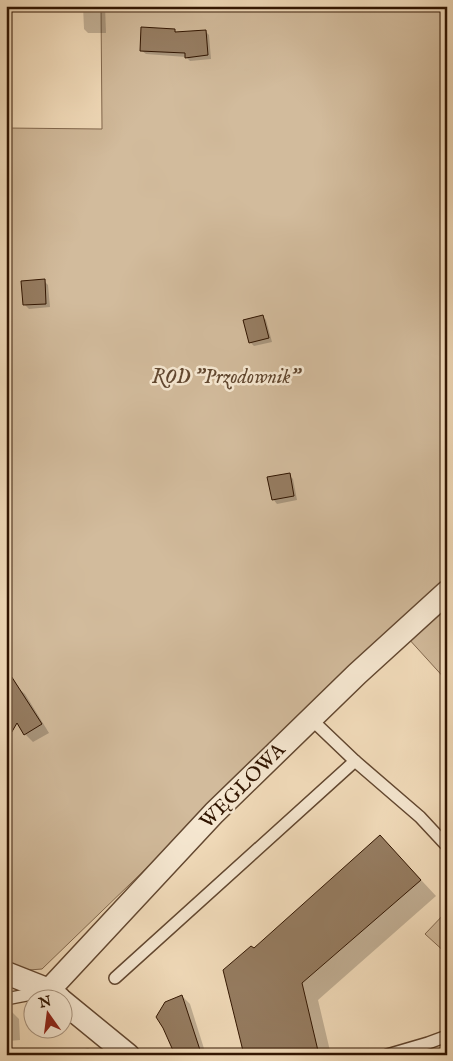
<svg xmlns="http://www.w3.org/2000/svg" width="453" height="1061" font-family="'IM FELL English',serif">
  <rect width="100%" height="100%" fill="#f3ddbc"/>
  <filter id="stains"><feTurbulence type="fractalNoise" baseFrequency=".004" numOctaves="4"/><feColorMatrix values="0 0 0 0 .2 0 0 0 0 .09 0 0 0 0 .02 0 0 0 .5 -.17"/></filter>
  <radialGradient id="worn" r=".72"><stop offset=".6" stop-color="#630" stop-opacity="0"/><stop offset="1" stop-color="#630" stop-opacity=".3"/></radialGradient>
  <g fill="#d2bb9c" stroke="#82684e">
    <polygon points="101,6 447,6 447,681 397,626 42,969 29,970 6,961 6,128 102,129"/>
    <polygon points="447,911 447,954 425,934"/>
  </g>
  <g fill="#0003">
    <polygon points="83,6 105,6 106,33 88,33 84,29"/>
    <polygon points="174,30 177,33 205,31 209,35 211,59 190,61 186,57 146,54 141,50"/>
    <polygon points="44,281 48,285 50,307 29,309 25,305"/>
    <polygon points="262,316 266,320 272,342 254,346 250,342"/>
    <polygon points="289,475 293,479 297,500 277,504 273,499"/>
    <polygon points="17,687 25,694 49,733 33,742 25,734"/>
    <polygon points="380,836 396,853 436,896 318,1000 331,1055 245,1055"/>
    <polygon points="182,996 190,1004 206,1055 177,1055"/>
    <polygon points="6,1008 8,1008 19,1019 20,1040 9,1041 13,1055 6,1055"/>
    <polygon points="88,1048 95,1055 50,1055 67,1049 72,1053"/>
  </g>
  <g fill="#967d62" stroke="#311501">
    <polygon points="141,27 175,29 175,32 206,30 208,55 185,58 185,53 140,51"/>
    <polygon points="45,279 46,304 23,305 21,281"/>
    <polygon points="263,315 269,338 249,343 243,320"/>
    <polygon points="290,473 294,496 272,500 267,477"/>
    <polygon points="6,668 42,724 24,735 17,723 6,742"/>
    <polygon points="380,835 421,880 302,983 319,1055 244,1055 223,970 251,946 254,948"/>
    <polygon points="182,995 200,1050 188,1055 175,1055 163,1028 156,1017 165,1002"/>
  </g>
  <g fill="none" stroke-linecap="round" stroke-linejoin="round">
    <defs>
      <g id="lane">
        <polyline points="311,719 355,761"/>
        <polyline points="115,978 355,761 420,817 447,846"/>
        <polyline points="6,999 42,992"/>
        <polyline points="387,1055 428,1043 447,1036"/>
      </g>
      <g id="street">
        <polyline points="6,973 49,990 59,998"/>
        <polyline points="49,990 214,813 357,674 447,592"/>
        <polyline points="62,1001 128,1055"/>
      </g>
    </defs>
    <use href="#lane" stroke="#624730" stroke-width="14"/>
    <use href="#street" stroke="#624730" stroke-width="25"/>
    <use href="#lane" stroke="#f7e9d3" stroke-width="11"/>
    <use href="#street" stroke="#f7e9d3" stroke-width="22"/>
  </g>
  <g text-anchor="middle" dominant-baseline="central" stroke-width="5" stroke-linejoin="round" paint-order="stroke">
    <g font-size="20" font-style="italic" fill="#614730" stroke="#f7e9d3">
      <text x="226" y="377">ROD "Przodownik"</text>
    </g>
    <g font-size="20" fill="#311501" stroke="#f7e9d3">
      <text transform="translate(243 786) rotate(-45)">WĘGLOWA</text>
    </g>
  </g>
  <rect width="453" height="1061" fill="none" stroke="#f3ddbc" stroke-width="25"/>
  <rect x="8" y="8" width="438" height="1046" fill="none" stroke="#311501" stroke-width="2.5"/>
  <rect x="12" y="12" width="428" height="1036" fill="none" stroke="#311501"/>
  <g transform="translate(48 1014) rotate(346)"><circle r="24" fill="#f7e9d3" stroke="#a8947f"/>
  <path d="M0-4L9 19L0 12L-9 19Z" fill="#8f2418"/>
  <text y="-8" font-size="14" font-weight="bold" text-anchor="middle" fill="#311501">N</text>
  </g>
  <rect width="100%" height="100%" filter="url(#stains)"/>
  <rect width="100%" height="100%" fill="url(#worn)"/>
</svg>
